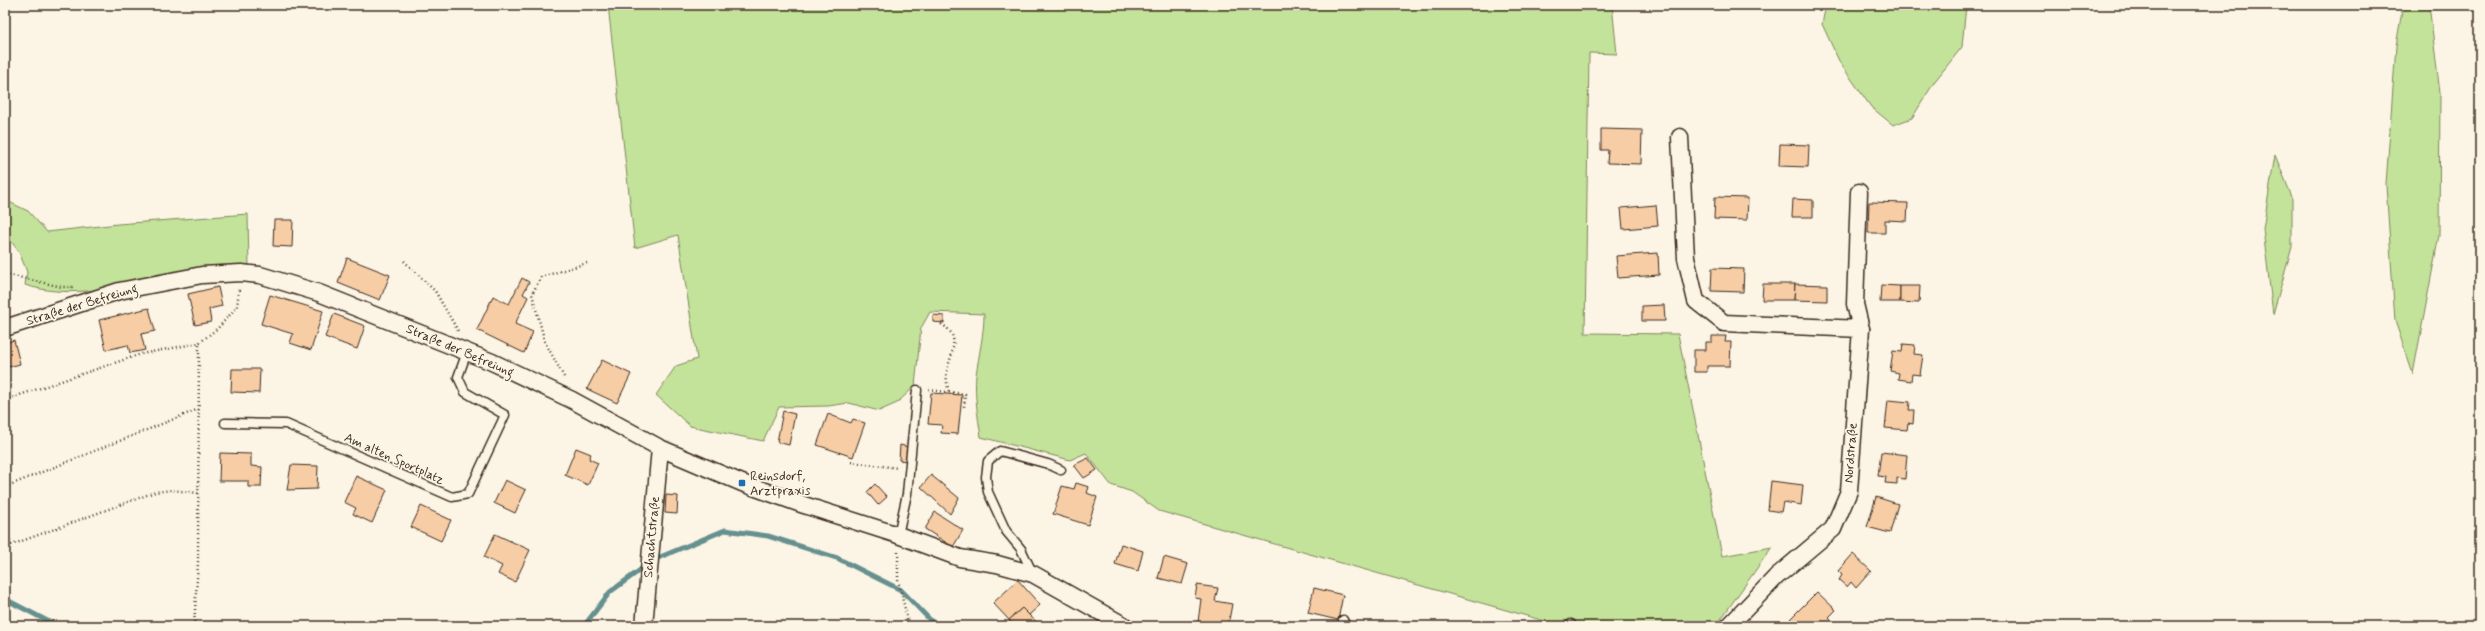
<svg xmlns="http://www.w3.org/2000/svg" width="2485" height="631" font-family="Mynerve,sans-serif">
  <rect width="100%" height="100%" fill="#fcf5e5"/>
  <filter id="ink" filterUnits="userSpaceOnUse"><feTurbulence type="fractalNoise" baseFrequency=".025" numOctaves="2"/><feDisplacementMap in="SourceGraphic" scale="8" xChannelSelector="R" yChannelSelector="G"/><feConvolveMatrix kernelMatrix="1 2 1 2 8 2 1 2 1" color-interpolation-filters="sRGB"/></filter>
  <g filter="url(#ink)">
    <g fill="#c3e29a" stroke="#7f865c">
      <path d="M608,5H1612L1617,54L1589,53L1585,333L1678,334L1722,556L1772,547L1716,626H1562L1159,511L1132,492L1111,485L1086,453L1070,460L981,437C978,417 974,395 976,375C979,354 984,334 984,314L930,312L921,328L915,386L897,403L879,411L849,403L828,406L779,407L763,441L690,426L656,395L676,366L697,359L678,235L635,248Z"/>
      <polygon points="1826,5 1966,5 1962,47 1935,81 1912,118 1893,125 1871,107 1840,63 1822,24"/>
      <polygon points="2403,5 2429,5 2440,93 2439,235 2413,374 2395,321 2386,184 2396,46"/>
      <polygon points="2275,155 2292,197 2292,247 2273,314 2263,229"/>
      <path d="M5,200L28,211L47,232L118,224L248,214L249,268C216,273 183,277 149,282C108,289 65,298 25,285L27,272L19,252L5,233Z"/>
    </g>
    <g fill="none" stroke-linecap="round" stroke-linejoin="round">
      <g stroke="#66908f" stroke-width="5">
        <polyline points="653,560 725,530 768,536 837,558 901,590 936,626"/>
        <polyline points="5,595 9,601 57,626"/>
        <polyline points="213,626 243,626"/>
        <polyline points="584,626 610,592 647,565"/>
      </g>
    </g>
    <g fill="#f7cda6" stroke="#3b2a1e">
      <polygon points="1601,129 1642,130 1641,164 1607,163 1608,150 1601,150"/>
      <polygon points="1780,144 1809,145 1808,167 1779,166"/>
      <polygon points="1715,197 1748,198 1747,220 1714,219"/>
      <polygon points="1793,199 1813,200 1813,217 1792,217"/>
      <polygon points="1869,202 1908,203 1907,221 1885,220 1885,233 1868,233"/>
      <polygon points="1656,205 1658,226 1623,229 1621,208"/>
      <polygon points="274,220 293,220 292,247 273,246"/>
      <polygon points="1658,253 1659,275 1618,278 1616,256"/>
      <polygon points="347,258 390,275 380,300 338,283"/>
      <polygon points="1712,268 1744,269 1743,292 1711,291"/>
      <polygon points="522,278 529,282 523,294 528,297 515,324 533,332 524,353 477,330 493,296 509,304"/>
      <polygon points="1763,284 1795,284 1794,300 1762,300"/>
      <polygon points="1795,284 1827,285 1827,301 1794,300"/>
      <polygon points="1881,285 1900,286 1900,302 1880,302"/>
      <polygon points="1900,286 1920,286 1919,303 1900,302"/>
      <polygon points="218,287 222,306 209,309 211,322 195,325 188,294"/>
      <polygon points="270,295 323,311 311,350 290,343 293,334 261,324"/>
      <polygon points="1664,305 1665,321 1642,321 1642,306"/>
      <polygon points="149,308 155,331 141,334 145,350 130,353 128,345 106,350 99,320"/>
      <polygon points="334,314 365,326 357,349 325,337"/>
      <polygon points="933,315 944,316 944,323 933,322"/>
      <polygon points="1712,336 1726,336 1725,342 1731,342 1730,366 1707,366 1707,372 1694,372 1694,350 1706,350 1706,342 1712,342"/>
      <polygon points="14,340 20,364 5,368 5,343"/>
      <polygon points="1903,344 1915,345 1914,354 1923,355 1920,375 1912,374 1911,381 1898,379 1899,373 1890,371 1893,351 1902,352"/>
      <polygon points="602,360 631,374 617,403 587,389"/>
      <polygon points="232,369 260,369 259,393 231,392"/>
      <polygon points="931,393 962,395 958,434 941,433 942,425 928,424"/>
      <polygon points="1888,400 1910,402 1909,410 1914,410 1913,424 1908,423 1907,430 1885,428"/>
      <polygon points="783,411 795,414 789,445 777,442"/>
      <polygon points="828,414 851,423 853,419 865,423 853,457 817,445"/>
      <polygon points="900,445 908,447 907,461 899,460"/>
      <polygon points="576,448 591,454 589,459 598,463 588,485 565,475"/>
      <polygon points="1881,452 1907,455 1905,479 1897,478 1897,484 1885,483 1886,477 1878,476"/>
      <polygon points="220,453 251,454 251,466 262,467 261,487 248,487 248,481 219,481"/>
      <polygon points="1088,458 1097,470 1084,478 1074,465"/>
      <polygon points="291,465 318,466 317,489 287,490"/>
      <polygon points="931,475 959,498 950,514 921,487"/>
      <polygon points="356,476 387,490 372,523 353,514 356,508 344,502"/>
      <polygon points="505,480 526,490 515,513 494,503"/>
      <polygon points="1771,481 1803,485 1801,505 1783,502 1781,512 1768,510"/>
      <polygon points="1076,483 1089,487 1087,493 1097,497 1088,525 1053,514 1062,486 1074,489"/>
      <polygon points="875,484 887,497 878,505 867,492"/>
      <polygon points="666,495 678,496 677,514 665,513"/>
      <polygon points="1876,497 1898,504 1890,533 1867,527"/>
      <polygon points="421,506 451,520 441,541 411,527"/>
      <polygon points="935,512 963,530 953,547 925,529"/>
      <polygon points="495,534 530,550 515,582 498,574 502,566 484,557"/>
      <polygon points="1121,544 1143,551 1138,571 1115,564"/>
      <polygon points="1853,554 1871,571 1856,588 1851,582 1847,587 1839,580 1842,575 1838,571"/>
      <polygon points="1164,557 1188,564 1182,584 1158,578"/>
      <polygon points="1018,580 1040,605 1029,615 1022,608 1009,620 993,603"/>
      <polygon points="1197,585 1218,588 1215,601 1232,604 1228,626 1198,622 1201,599 1195,598"/>
      <polygon points="1314,588 1343,595 1338,620 1308,613"/>
      <polygon points="1817,592 1836,610 1829,617 1835,623 1832,626 1797,626 1790,619"/>
      <polygon points="1022,608 1029,615 1041,626 1014,626 1009,620"/>
      <polygon points="1776,621 1782,626 1771,626"/>
    </g>
    <g fill="none" stroke-linecap="round" stroke-linejoin="round">
      <defs>
        <g id="service">
          <polyline points="225,423 286,424 452,497 468,494 505,415 465,392 458,377 467,352"/>
          <polyline points="898,535 907,494 917,390"/>
          <polyline points="1033,574 1021,549 1006,531 988,492 986,477 988,461 1000,451 1048,464 1061,470"/>
          <polyline points="1343,620 1346,626"/>
          <polyline points="1570,626 1571,624"/>
        </g>
        <g id="minor">
          <polyline points="1680,137 1686,258 1696,301 1724,323 1861,329 1855,304 1859,192"/>
          <polyline points="5,328 119,291 202,275 241,273 260,275 319,293 492,362 572,400 660,448 742,483 804,505 898,535 960,558 997,564 1033,574 1125,626"/>
          <polyline points="644,626 660,448"/>
          <polyline points="1729,626 1777,576 1833,529 1849,491 1861,329"/>
        </g>
      </defs>
      <use href="#service" stroke="#3b2a1e" stroke-width="11"/>
      <use href="#minor" stroke="#3b2a1e" stroke-width="19"/>
      <g stroke="#3b2a1e" stroke-width="2.5" stroke-dasharray="1 3" stroke-linecap="butt">
        <polyline points="404,261 435,291 458,331"/>
        <polyline points="5,274 62,287 74,287"/>
        <path d="M941,324C962,336 951,352 947,371C946,378 947,385 949,392"/>
        <polyline points="564,377 545,342 532,294 541,277 587,263"/>
        <polyline points="929,390 965,394 964,407"/>
        <polyline points="5,400 141,354 199,343"/>
        <polyline points="851,462 898,468"/>
        <polyline points="5,487 199,409"/>
        <polyline points="5,525 11,545 5,548"/>
        <polyline points="11,545 155,492 172,490 198,493"/>
        <polyline points="898,552 898,580 909,626"/>
        <polyline points="194,626 198,563 199,343 218,328 237,307 239,289"/>
      </g>
      <use href="#service" stroke="#fcf5e5" stroke-width="8"/>
      <use href="#minor" stroke="#fcf5e5" stroke-width="16"/>
    </g>
  </g>
  <rect fill="#1f6fb2" stroke="#fcf5e5" stroke-width="1.5" x="738" y="479" width="8" height="8" rx="2"/>
  <g text-anchor="middle" dominant-baseline="central" stroke-width="3.5" stroke-linejoin="round" paint-order="stroke">
    <g font-size="13" fill="#3b2a1e" stroke="#fcf5e5">
      <text transform="translate(82 305) rotate(-17)">Straße der Befreiung</text>
      <text transform="translate(460 351) rotate(23)">Straße der Befreiung</text>
      <text transform="translate(1851 453) rotate(-86)">Nordstraße</text>
      <text transform="translate(394 459) rotate(24)">Am alten Sportplatz</text>
      <text transform="translate(652 537) rotate(-85)">Schachtstraße</text>
    </g>
    <g font-size="13" fill="#3b2a1e" stroke="#fcf5e5" text-anchor="start">
      <text x="750" y="476">Reinsdorf,<tspan x="750" dy="15">Arztpraxis</tspan></text>
    </g>
  </g>
  <rect width="2485" height="631" fill="none" stroke="#fcf5e5" stroke-width="20"/>
  <rect x="10" y="10" width="2465" height="611" fill="none" stroke="#3b2a1e" stroke-width="1.5" filter="url(#ink)"/>
</svg>
